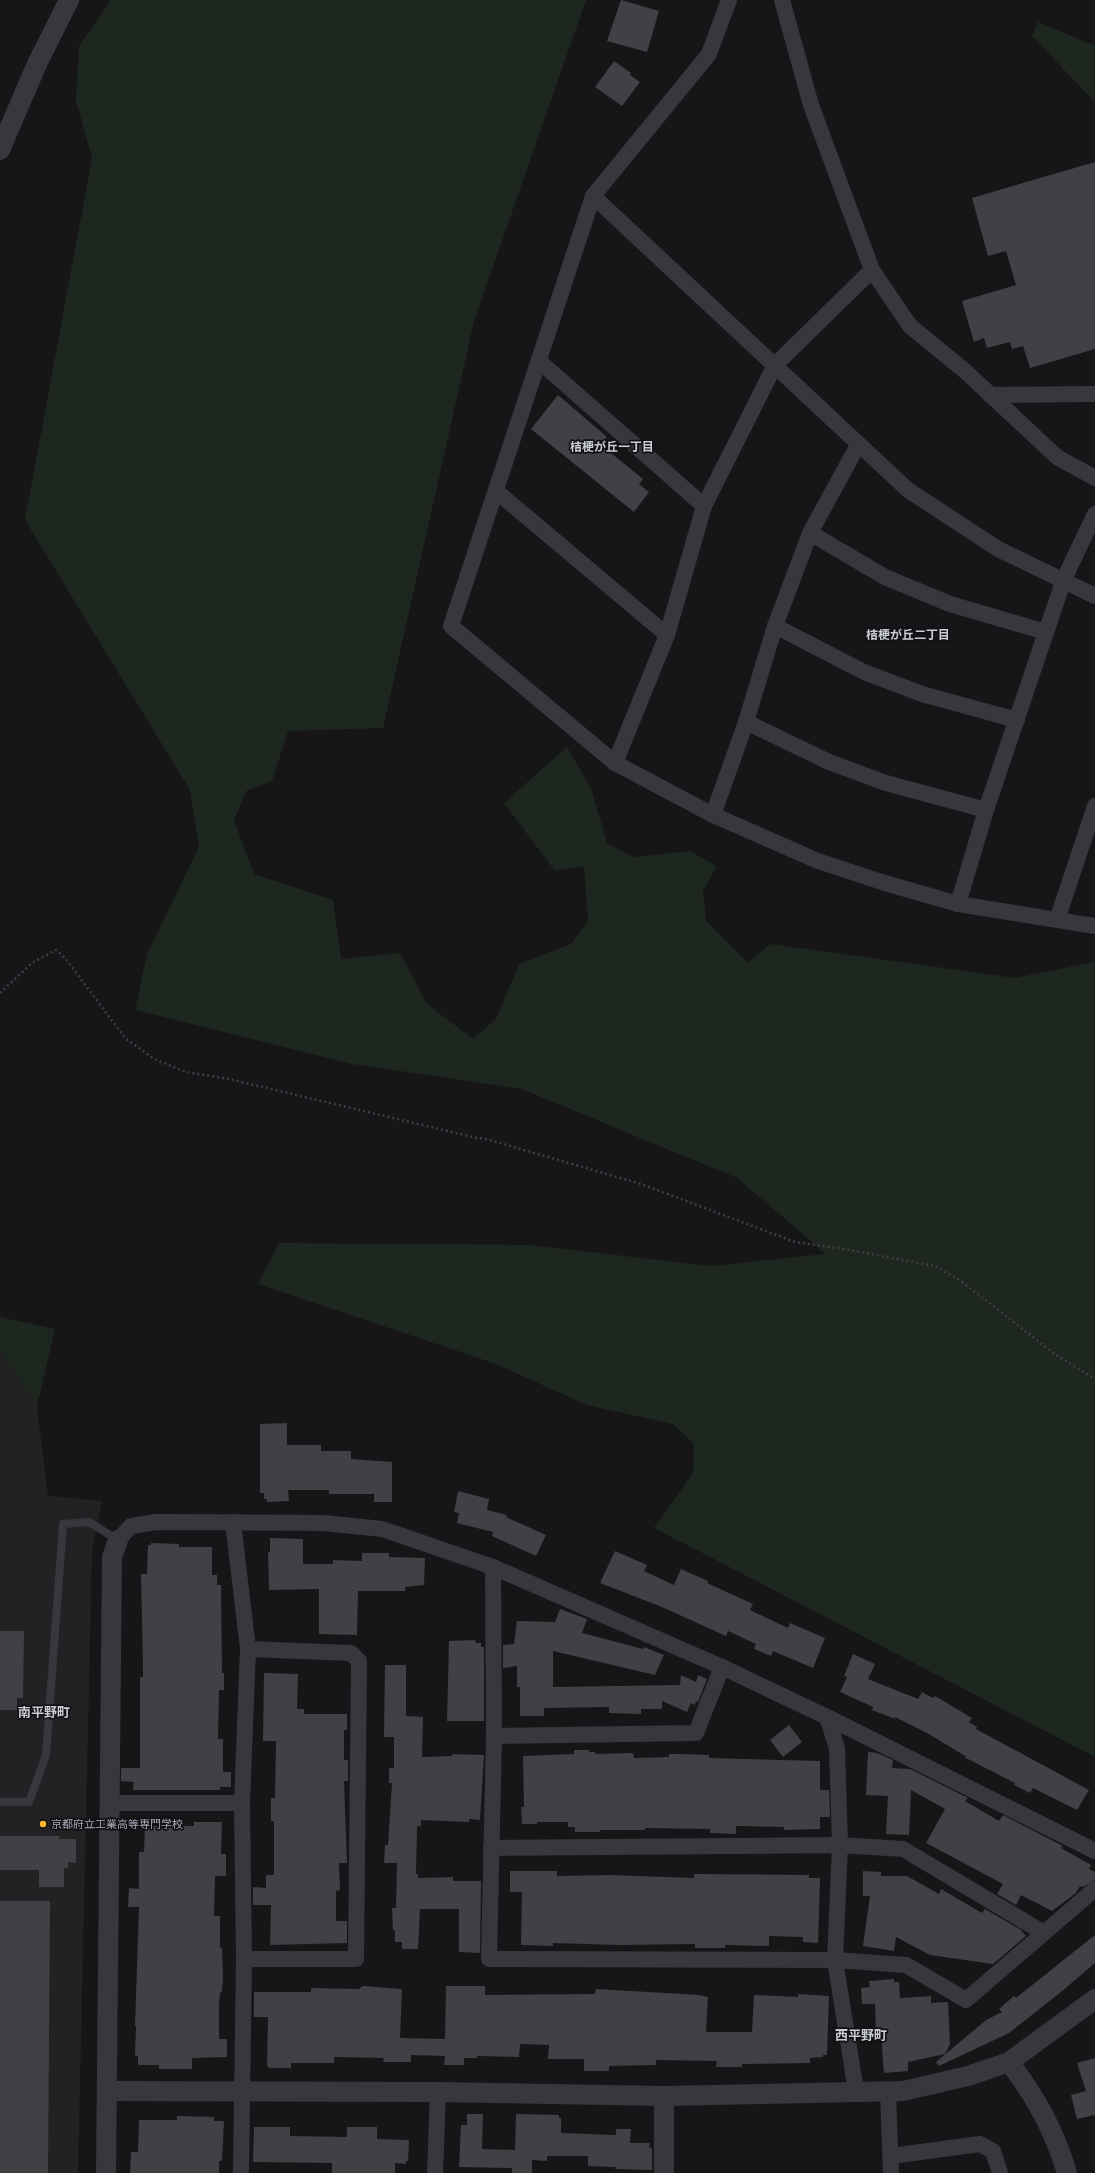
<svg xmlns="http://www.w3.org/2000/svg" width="1095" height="2173" font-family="'Space Grotesk','Noto Sans JP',sans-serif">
  <rect width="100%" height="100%" fill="#161618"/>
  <polygon fill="#222225" points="0,1351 37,1406 48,1496 102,1501 92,1551 78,2173 0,2173"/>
  <g fill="#1e271f">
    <polygon points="111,0 586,0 474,321 383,728 288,731 272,781 246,791 234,820 254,874 333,900 341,959 400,953 427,1004 473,1039 496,1019 519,964 571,944 588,921 584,866 555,871 504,803 567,747 591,788 607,843 633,857 690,851 717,866 703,891 706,921 747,962 771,944 1015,978 1095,962 1095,1757 654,1528 693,1473 694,1444 673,1424 587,1405 496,1364 258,1284 279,1243 530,1245 710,1266 826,1254 737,1178 522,1089 352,1064 135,1010 147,954 199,847 190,790 25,520 92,158 76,101 79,46"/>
    <polygon points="1038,22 1095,46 1095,104 1093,100 1032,36"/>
    <polygon points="0,1317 55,1329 37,1406 0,1351"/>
  </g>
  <g fill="#404145">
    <polygon points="621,0 659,11 647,52 607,41"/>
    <polygon points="614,61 631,73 630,75 640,82 622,106 595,87"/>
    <polygon points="1095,162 1095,349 1030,368 1023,346 1012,349 1010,342 987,348 984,338 974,342 962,301 1016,285 1006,251 988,256 972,198"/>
    <polygon points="558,395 607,437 601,445 643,479 639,484 649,492 634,512 531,429"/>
    <polygon points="287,1423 287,1445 321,1445 321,1451 351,1451 351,1459 392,1462 392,1502 374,1502 374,1494 329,1494 329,1490 288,1490 289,1501 267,1502 267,1499 264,1499 264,1493 260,1493 260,1424"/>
    <polygon points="458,1491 489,1499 487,1510 507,1515 506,1517 546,1535 536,1556 492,1536 493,1532 457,1523 459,1513 454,1512"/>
    <polygon points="270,1538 303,1539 303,1564 333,1564 333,1560 362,1561 362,1553 389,1553 389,1557 425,1558 424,1585 405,1587 405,1591 358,1591 357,1635 319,1634 319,1589 269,1590 268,1552 270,1552"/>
    <polygon points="151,1543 179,1544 179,1547 212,1547 212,1575 217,1575 217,1585 221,1585 222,1673 224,1673 224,1690 219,1690 218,1739 223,1739 223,1772 231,1772 231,1787 220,1787 220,1790 133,1790 134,1782 121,1781 121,1768 140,1768 140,1677 143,1677 143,1666 141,1574 147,1574 148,1545 151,1545"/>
    <polygon points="615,1551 647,1565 644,1571 674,1585 681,1569 708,1581 707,1583 753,1604 750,1610 788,1628 790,1623 825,1638 813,1668 773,1651 771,1656 754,1649 756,1644 728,1631 726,1636 662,1607 600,1583"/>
    <polygon points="560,1609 587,1619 582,1633 643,1649 644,1647 664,1655 655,1675 553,1651 553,1687 680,1685 681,1675 696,1682 698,1675 707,1679 698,1702 696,1701 695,1705 691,1703 687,1712 662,1701 662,1709 641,1709 641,1714 609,1713 609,1707 544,1708 544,1716 520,1716 520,1687 517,1687 517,1666 503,1668 503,1645 514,1644 517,1621 555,1622"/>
    <polygon points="0,1631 24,1631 23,1698 17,1698 17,1710 0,1710"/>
    <polygon points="475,1640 476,1643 481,1643 481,1647 484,1647 484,1721 447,1721 449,1641"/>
    <polygon points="853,1654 875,1664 868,1679 918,1699 922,1692 933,1698 935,1696 972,1718 969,1722 977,1727 976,1729 1089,1790 1077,1810 1033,1788 1030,1793 1014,1785 1015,1783 964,1757 967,1757 927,1733 895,1717 895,1719 872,1710 873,1707 840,1692 847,1677 844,1676"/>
    <polygon points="385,1665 406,1665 406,1716 423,1717 422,1757 452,1756 452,1754 484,1755 480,1820 469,1819 469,1822 421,1820 421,1826 417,1826 416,1874 418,1874 418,1878 453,1877 453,1881 481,1881 480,1953 459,1952 459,1909 420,1909 418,1949 402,1949 402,1942 395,1942 395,1930 393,1930 392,1908 396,1908 397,1863 384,1863 385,1845 388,1845 392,1783 389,1783 389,1768 394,1768 394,1737 384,1737"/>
    <polygon points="264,1673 298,1674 297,1709 304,1709 304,1714 347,1714 347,1730 344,1730 344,1760 348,1760 348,1781 344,1781 347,1863 339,1863 340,1890 336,1891 336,1921 347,1921 347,1943 270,1945 271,1905 253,1905 253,1887 266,1888 266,1875 274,1875 274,1821 271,1821 271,1798 275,1798 276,1741 263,1741"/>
    <polygon points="789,1725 802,1742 783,1757 770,1740"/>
    <polygon points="574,1750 589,1750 589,1752 595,1752 595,1754 633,1753 634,1758 669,1757 669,1754 679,1754 709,1755 709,1758 820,1761 820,1790 829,1790 830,1817 820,1817 820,1829 784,1830 784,1827 736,1826 736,1834 710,1833 710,1829 645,1828 645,1830 600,1830 600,1832 575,1832 575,1827 568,1827 568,1822 537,1822 537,1824 522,1824 521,1807 524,1807 523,1756 574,1754"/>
    <polygon points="868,1752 877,1753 893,1760 892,1768 910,1769 968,1798 965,1801 999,1821 1003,1815 1063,1846 1061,1848 1091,1865 1089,1869 1095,1872 1095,1880 1083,1887 1080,1886 1076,1893 1052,1911 1021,1895 1016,1905 997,1894 1003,1884 926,1843 945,1809 911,1790 909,1835 886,1834 888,1796 866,1795"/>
    <polygon points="194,1822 222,1822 221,1854 226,1854 226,1876 215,1876 214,1916 220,1916 220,1948 222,1948 223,1977 222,1992 220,1993 219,2005 219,2039 227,2039 227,2057 192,2058 192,2069 159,2069 159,2065 138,2065 138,2056 135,2056 136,2026 135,2026 139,1907 128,1907 129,1888 139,1889 139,1852 144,1852 145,1826 194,1826"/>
    <polygon points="0,1836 59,1836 59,1839 76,1839 76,1863 68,1862 68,1868 64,1868 64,1887 39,1887 39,1870 0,1870"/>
    <polygon points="510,1871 557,1871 557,1876 610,1875 694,1878 694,1874 809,1875 809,1878 820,1878 818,1943 803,1942 803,1937 769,1936 769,1946 725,1945 725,1948 695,1948 695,1944 620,1945 553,1943 553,1946 521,1945 522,1892 510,1892"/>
    <polygon points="863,1871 881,1872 881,1876 907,1876 939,1894 941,1889 982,1913 985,1909 1021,1930 1026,1936 993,1964 930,1955 896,1937 894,1951 863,1946 870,1896 863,1896"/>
    <polygon points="0,1901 50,1901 48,2173 0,2173"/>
    <polygon points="1095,1935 1095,1963 1061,1992 1009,2033 939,2066 936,2062 986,2020 1002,2012 999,2009 1014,1996 1016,1998"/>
    <polygon points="894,1979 894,1982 899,1982 900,1998 931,1996 931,2003 948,2002 950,2044 945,2054 908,2062 908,2071 884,2073 881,2035 876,2035 875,2004 862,2004 861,1988 870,1987 869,1981"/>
    <polygon points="363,1986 402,1989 400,2038 445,2039 446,1986 485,1986 485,1995 595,1994 596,1989 699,1995 708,1997 706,2032 752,2032 754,1995 798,1997 798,1994 829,1996 827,2055 823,2055 823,2057 810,2058 810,2063 742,2064 742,2067 716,2067 717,2061 656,2060 656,2065 609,2066 609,2071 584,2071 584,2059 548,2059 549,2045 520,2044 519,2057 477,2056 477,2058 464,2058 464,2065 444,2065 445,2056 411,2055 411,2062 383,2062 384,2058 334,2057 334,2063 291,2063 291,2068 269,2068 267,2066 268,2017 254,2017 254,1992 311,1992 311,1988 359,1989"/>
    <polygon points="1095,2058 1095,2115 1077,2119 1071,2095 1086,2091 1077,2063"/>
    <polygon points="467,2114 483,2114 482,2149 515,2150 516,2114 559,2115 559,2118 561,2118 561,2133 616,2135 616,2129 631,2129 630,2143 650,2143 649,2148 652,2148 652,2170 615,2169 616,2167 588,2166 588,2156 547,2156 547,2161 532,2160 532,2173 512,2173 512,2168 459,2167 461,2125 467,2125"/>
    <polygon points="177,2116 214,2117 214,2121 224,2121 222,2161 219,2161 219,2173 130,2173 131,2152 138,2152 139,2120 177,2120"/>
    <polygon points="254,2127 290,2127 290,2136 347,2137 347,2127 377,2127 377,2139 409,2140 408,2161 406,2161 406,2164 395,2163 395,2173 332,2173 332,2163 253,2162"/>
  </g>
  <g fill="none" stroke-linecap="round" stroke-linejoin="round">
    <polyline stroke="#3d3f45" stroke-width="2.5" stroke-dasharray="2 3" stroke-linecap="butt" points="0,993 32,963 56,950 65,958 125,1038 154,1059 186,1072 229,1079 477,1138 486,1139 641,1184 795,1242 844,1249 935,1266 961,1281 1056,1355 1095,1379"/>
    <polyline stroke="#37383e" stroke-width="8" points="0,1802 29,1802 46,1755 63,1524 89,1522 118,1540"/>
    <g stroke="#37383e" stroke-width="16">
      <polyline points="729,0 709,54 593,196 451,626 615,763 713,815 818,861 885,883 958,904 1095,926"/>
      <polyline points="782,0 811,105 872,270 910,326 965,371 1057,457 1095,478"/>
      <polyline points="593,196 908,490 998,549 1095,596"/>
      <polyline points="539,361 704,506"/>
      <polyline points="990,395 1095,394"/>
      <polyline points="496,491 667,635"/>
      <polyline points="810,533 885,577 950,604 1046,632"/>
      <polyline points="775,626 864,672 922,694 1017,720"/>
      <polyline points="746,722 829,762 886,783 986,810"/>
      <polyline points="615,763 667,635 704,506 775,365 872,270"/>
      <polyline points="713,815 746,722 775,626 810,533 858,445"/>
      <polyline points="958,904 986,810 1064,579 1095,514"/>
      <polyline points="1057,920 1095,806"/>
      <polyline points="233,1522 248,1649 242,1803 244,1959 241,2173"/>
      <polyline points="118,1540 131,1526 156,1522 324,1523 382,1529 493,1567 722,1667 827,1717 837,1748 840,1845 835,1960 856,2091"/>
      <polyline points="493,1567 494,1736 489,1959 835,1960 906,1965 966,2000 1095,1889"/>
      <polyline points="827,1717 1095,1851"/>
      <polyline points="494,1736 696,1733 722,1667"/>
      <polyline points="109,1803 242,1803"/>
      <polyline points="491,1848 840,1845 903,1849 1044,1933"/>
      <polyline points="244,1959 356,1959 359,1661 351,1653 248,1649"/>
      <polyline points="888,2091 891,2173"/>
      <polyline points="891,2156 980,2144 993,2151 1000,2173"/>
      <polyline points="435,2173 438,2092"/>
    </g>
    <g stroke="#37383e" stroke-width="20">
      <polyline points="0,150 37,64 69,0"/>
      <path d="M1009,2062C1036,2097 1054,2130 1067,2173"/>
      <polyline points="107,2091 438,2092 664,2096 903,2091 968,2076 1009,2062 1095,1999"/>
      <polyline points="106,2173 112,1557 118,1540"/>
      <polyline points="664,2173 664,2096"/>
    </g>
  </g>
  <circle fill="#fcb92b" stroke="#111113" stroke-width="1.5" cx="43" cy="1824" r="4"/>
  <g text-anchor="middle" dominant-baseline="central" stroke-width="3.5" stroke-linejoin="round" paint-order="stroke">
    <g font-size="11" fill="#a8adb9" stroke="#111113" text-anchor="start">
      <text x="51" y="1824">京都府立工業高等専門学校</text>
    </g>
    <g font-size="12" font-weight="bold" fill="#c9ccd5" stroke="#111113">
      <text x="612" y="447">桔梗が丘一丁目</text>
      <text x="908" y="635">桔梗が丘二丁目</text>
    </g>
    <g font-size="13" font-weight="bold" fill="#c9ccd5" stroke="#111113">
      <text x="44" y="1712">南平野町</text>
      <text x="861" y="2035">西平野町</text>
    </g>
  </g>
</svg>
